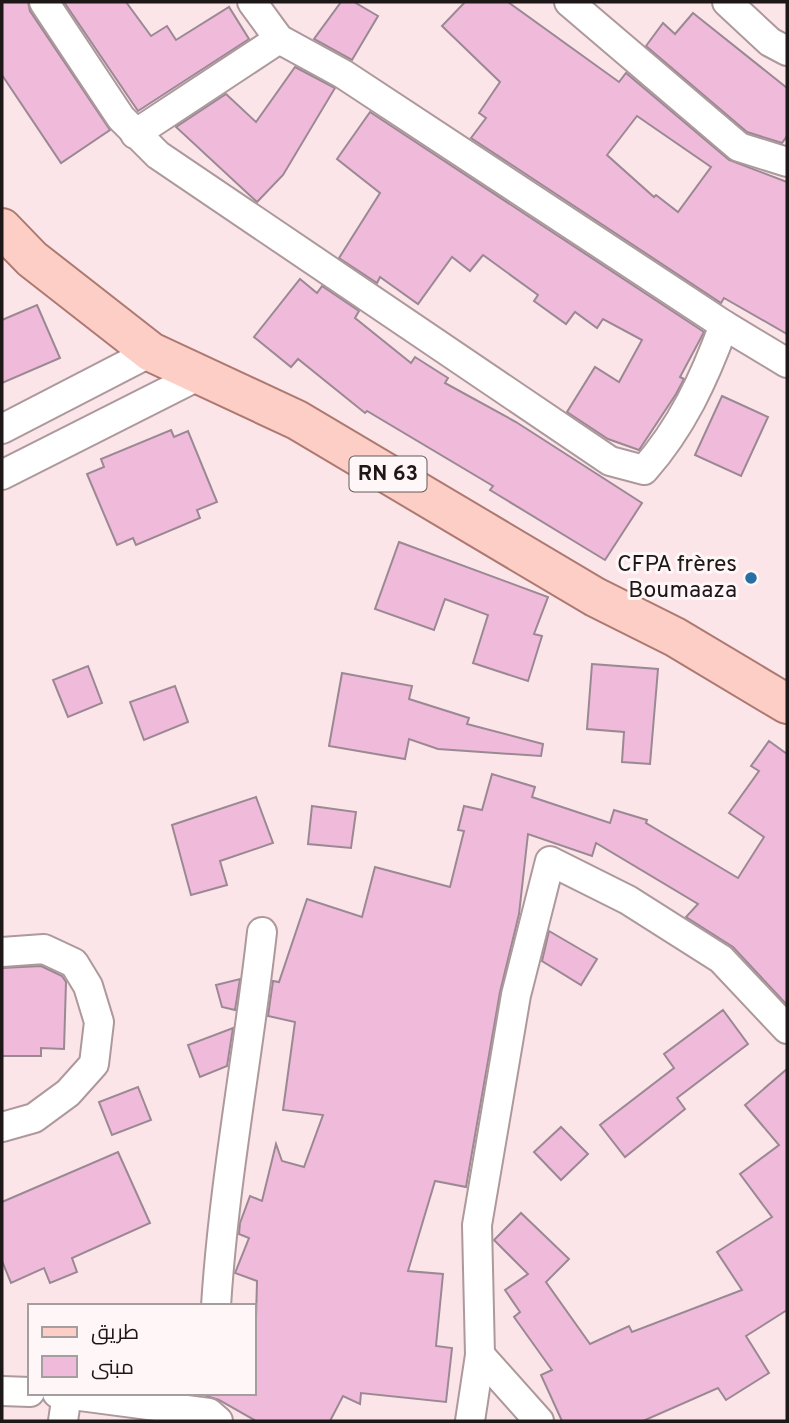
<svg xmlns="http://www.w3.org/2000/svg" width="789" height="1423" font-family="Overpass,Cairo,sans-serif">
  <rect width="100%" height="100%" fill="#fbe5e8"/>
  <g fill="#f0bada" stroke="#9a8993" stroke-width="2" fill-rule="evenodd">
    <polygon points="2,2 28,2 30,11 110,130 61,163 2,75"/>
    <polygon points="64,2 126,2 151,36 167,26 176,40 229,7 249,39 138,111"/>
    <polygon points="341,2 354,2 378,16 352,60 314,39"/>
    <path d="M465,2H508L619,82L626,73L729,160L787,182V334L724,298L721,303L471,138L486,118L479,113L500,82L442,26ZM637,116L711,167L678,212L656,195L654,197L607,155Z"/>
    <polygon points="693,13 787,88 787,136 782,143 747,132 646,46 663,23 675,34"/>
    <polygon points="295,67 335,88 283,175 257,202 176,127 226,94 256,122"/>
    <polygon points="370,112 704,332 680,377 684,379 676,394 639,450 608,439 567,412 595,367 619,382 642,340 603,319 597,328 575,312 566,324 534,301 538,295 483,255 470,271 452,257 418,304 380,277 377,283 339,258 380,193 337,159"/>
    <polygon points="300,279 317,293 322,286 359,311 355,318 411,363 415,357 448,378 445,383 516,422 642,503 605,560 490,490 493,486 367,411 365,413 298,359 291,367 254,337"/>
    <polygon points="37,305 60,358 2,383 2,320"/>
    <polygon points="722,396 768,417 741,476 695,455"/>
    <polygon points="171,430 174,437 188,431 217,502 197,510 200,518 136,545 133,538 117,545 87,474 104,467 101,459"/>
    <polygon points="399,542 548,597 534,634 542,636 528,681 473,663 488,615 445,599 434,630 375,609"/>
    <polygon points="592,664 658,669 650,764 622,762 624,732 587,729"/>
    <polygon points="88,666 102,703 68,717 53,680"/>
    <polygon points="342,673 412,686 409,699 469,718 467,724 543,744 541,756 438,749 409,739 405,759 329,746"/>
    <polygon points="175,686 188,722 144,740 130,702"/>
    <polygon points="769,741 787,754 787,1005 733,947 686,917 698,904 596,843 592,856 528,834 519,914 500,992 466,1187 435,1181 408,1271 443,1274 436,1346 452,1348 446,1402 361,1393 360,1404 343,1396 330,1421 256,1421 219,1400 197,1393 254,1393 257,1281 235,1273 249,1238 239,1234 240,1223 250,1196 262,1201 276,1144 282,1161 304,1167 323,1115 283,1110 295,1022 268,1016 273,981 279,982 307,899 362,917 375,867 450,887 464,831 458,830 464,806 482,810 492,774 535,787 532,797 610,823 614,810 647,820 646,823 738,878 764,837 729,813 759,771 751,766"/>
    <polygon points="256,797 273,843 220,861 227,885 191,895 172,825"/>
    <polygon points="312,806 356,812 351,848 308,844"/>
    <polygon points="549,931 597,959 581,985 542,961"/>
    <polygon points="41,966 62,976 66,982 64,1049 41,1048 41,1056 2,1056 2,968"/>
    <polygon points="240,979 235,1010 222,1007 216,985"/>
    <polygon points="723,1010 748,1044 677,1098 685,1109 625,1157 600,1125 674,1068 664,1054"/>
    <polygon points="233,1028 227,1066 200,1077 188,1045"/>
    <polygon points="787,1069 787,1310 746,1336 769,1373 726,1400 718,1388 643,1421 562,1421 541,1375 552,1370 514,1317 520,1312 505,1290 528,1274 494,1240 521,1213 569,1259 546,1282 590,1344 629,1326 632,1332 742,1290 717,1252 772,1217 740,1174 779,1145 745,1105"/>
    <polygon points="138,1087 151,1120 112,1135 99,1102"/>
    <polygon points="561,1127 588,1154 561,1180 534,1152"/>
    <polygon points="118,1152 150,1223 72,1258 77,1272 50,1283 44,1268 11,1283 2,1261 2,1202"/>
  </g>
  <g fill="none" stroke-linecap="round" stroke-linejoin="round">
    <defs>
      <g id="minor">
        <path d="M44,2L121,118L158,155L610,461L644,470C682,427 704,379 724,325"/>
        <polyline points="252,2 279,39 343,74 724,325 787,363"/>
        <polyline points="569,2 739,147 787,162"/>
        <polyline points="727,2 770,42 787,51"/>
        <polyline points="135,134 279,39"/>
        <polyline points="2,429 151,352"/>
        <polyline points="2,475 198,376"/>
        <polyline points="2,952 44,949 74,963 88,986 99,1022 94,1064 68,1093 34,1118 2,1127"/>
        <path d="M216,1306C224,1180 248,1057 262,932"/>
        <polyline points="480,1355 539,1421"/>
        <polyline points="2,1391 30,1392"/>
        <polyline points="57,1393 209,1413 218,1421"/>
        <polyline points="63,1421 67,1394"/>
        <polyline points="470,1421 480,1355 477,1225 516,995 550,861 628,900 721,959 787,1029"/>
      </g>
      <polyline id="primary" points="2,228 32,259 151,352 297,420 595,597 675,637 787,704"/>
    </defs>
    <use href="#minor" stroke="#ad999c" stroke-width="32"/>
    <use href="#primary" stroke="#ad7970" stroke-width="42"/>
    <use href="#minor" stroke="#fff" stroke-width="28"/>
    <use href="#primary" stroke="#fccec6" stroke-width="38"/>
  </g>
  <circle fill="#2870a4" stroke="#fff6f7" stroke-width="2.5" cx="751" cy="578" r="7"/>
  <g text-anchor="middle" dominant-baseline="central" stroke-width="6" stroke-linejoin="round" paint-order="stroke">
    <rect fill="#fff6f7" stroke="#625a5b" stroke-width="2" x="349.5" y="456.5" width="77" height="35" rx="5"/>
    <g font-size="21" font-weight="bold" fill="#1e1718">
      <text x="388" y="474">RN 63</text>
    </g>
    <g font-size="23" fill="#1e1718" stroke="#fff6f7" text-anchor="end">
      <text x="737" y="565">CFPA frères<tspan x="737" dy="26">Boumaaza</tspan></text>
    </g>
  </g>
  <rect width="789" height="1423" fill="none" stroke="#1e1718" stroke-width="7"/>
  <rect x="28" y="1304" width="228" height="91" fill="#fff6f7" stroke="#a59d9e" stroke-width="2"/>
  <rect x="42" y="1327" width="35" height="10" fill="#fccec6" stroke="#a59d9e" stroke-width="2"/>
  <text x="91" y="1339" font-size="21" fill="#1e1718">طريق</text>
  <rect x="42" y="1356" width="35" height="21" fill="#f0bada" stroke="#a59d9e" stroke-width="2"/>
  <text x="91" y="1374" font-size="21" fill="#1e1718">مبنى</text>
</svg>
